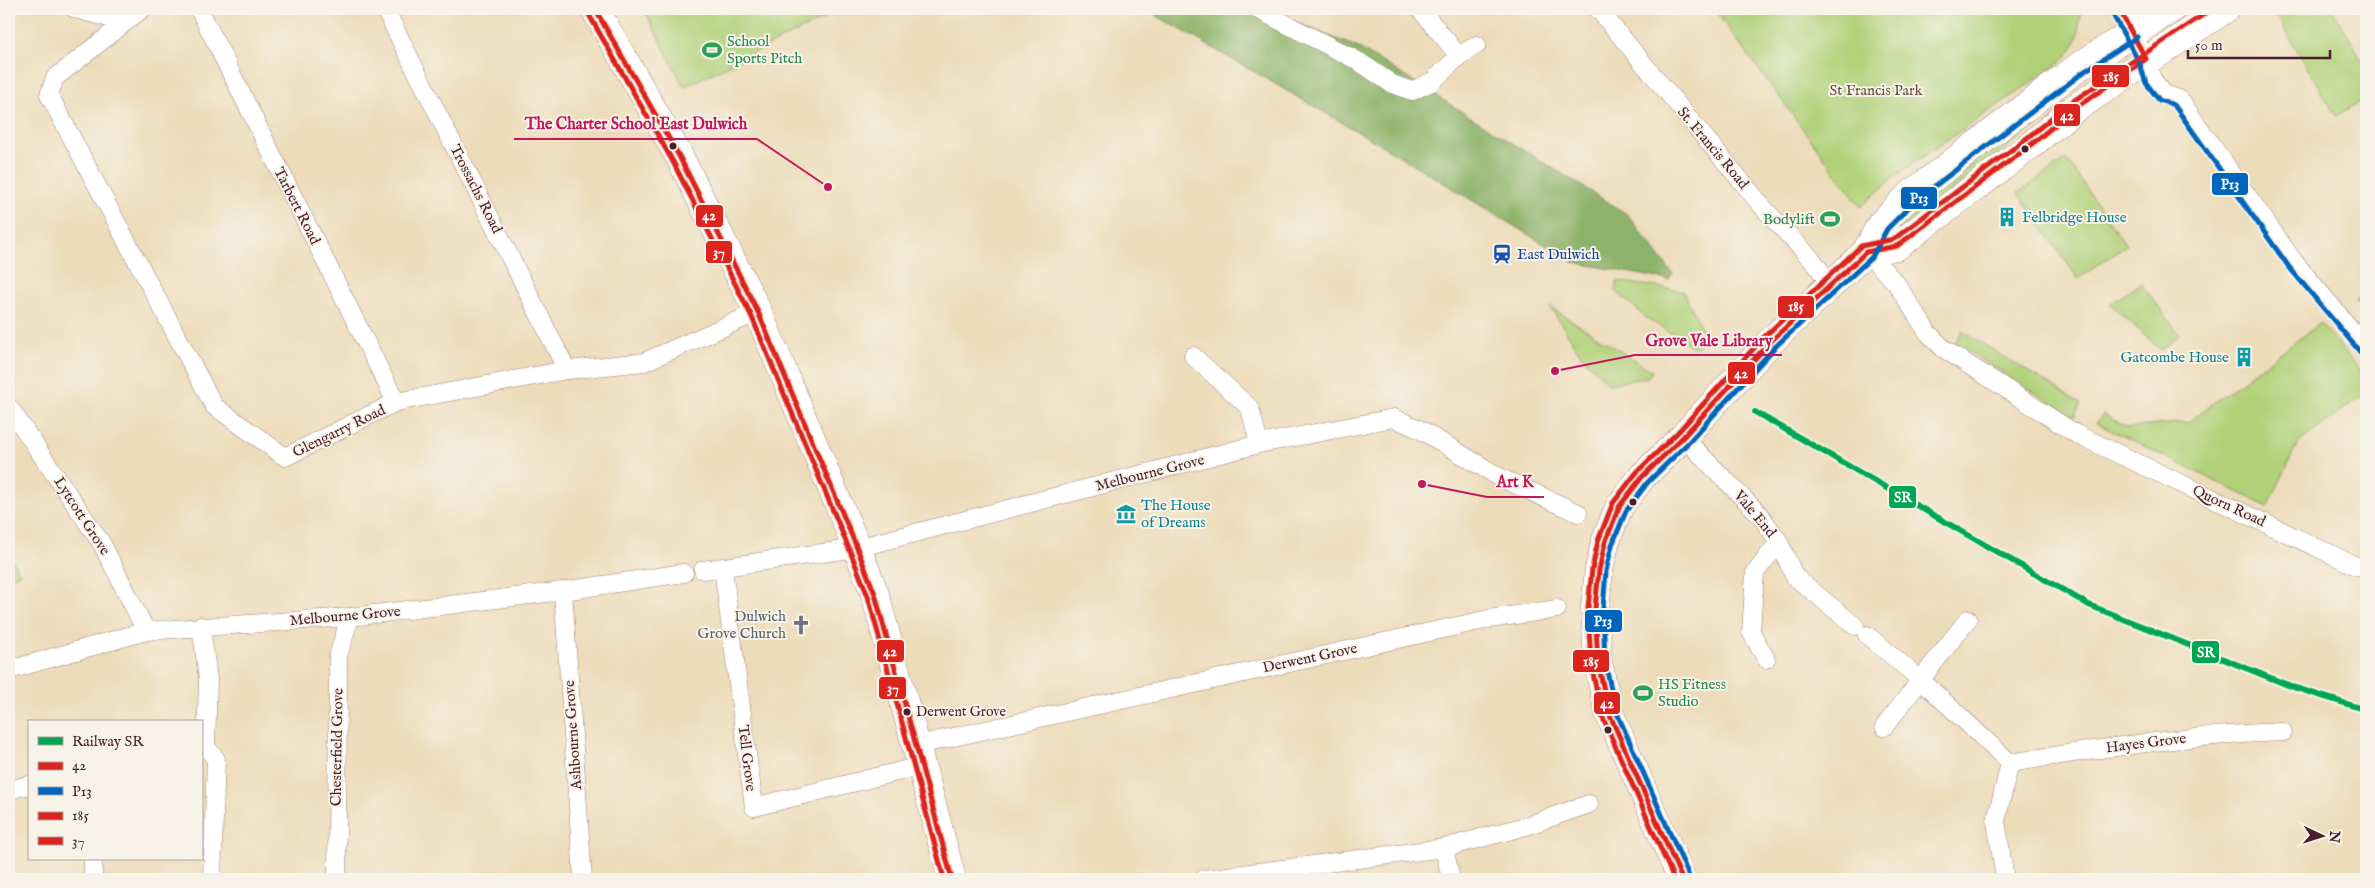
<svg xmlns="http://www.w3.org/2000/svg" width="2375" height="888" font-family="'IM FELL English',serif">
  <rect width="100%" height="100%" fill="#f7f3e8"/>
  <filter id="ink" filterUnits="userSpaceOnUse"><feTurbulence type="fractalNoise" baseFrequency=".02" numOctaves="2"/><feDisplacementMap in="SourceGraphic" scale="10" xChannelSelector="R" yChannelSelector="G"/><feConvolveMatrix kernelMatrix="1 2 1 2 8 2 1 2 1" color-interpolation-filters="sRGB"/></filter>
  <filter id="wash" filterUnits="userSpaceOnUse"><feTurbulence type="fractalNoise" baseFrequency=".0096" numOctaves="4" result="noise"/><feDisplacementMap in="SourceGraphic" scale="20" xChannelSelector="R" yChannelSelector="G"/><feGaussianBlur stdDeviation="1.12" result="paint"/><feColorMatrix in="noise" values="0 0 0 0 0 0 0 0 0 0 0 0 0 0 0 0 0 1.4 0 .05"/><feComposite in="paint" operator="in"/></filter>
  <g filter="url(#wash)">
    <rect width="100%" height="100%" fill="#eddcba"/>
    <g fill="#b1d179" stroke="#7e7852">
      <polygon points="644,9 833,9 835,13 684,87"/>
      <path d="M1714,9H2080C2079,35 2080,38 2065,59L1895,176L1861,207Z"/>
      <polygon points="2285,9 2333,9 2366,67 2366,98 2336,116 2276,14"/>
      <polygon points="2059,93 2065,102 1897,235 1892,227"/>
      <polygon points="2066,159 2126,245 2078,279 2018,193"/>
      <polygon points="1617,281 1683,291 1706,337 1695,348 1645,317 1616,291"/>
      <polygon points="2141,283 2180,335 2161,350 2110,304"/>
      <polygon points="2366,292 2366,316 2355,301"/>
      <polygon points="1550,307 1652,371 1648,377 1609,384 1581,355"/>
      <polygon points="2320,323 2366,378 2366,393 2298,443 2268,507 2096,423 2103,414 2128,428 2188,422"/>
      <polygon points="1962,331 2081,404 2074,417 1955,343"/>
      <polygon points="9,555 20,574 9,578"/>
    </g>
    <polygon fill="#8cb369" stroke="#6b694a" points="1145,9 1263,9 1359,48 1627,214 1673,274 1669,280 1573,262 1393,152"/>
  </g>
  <g filter="url(#ink)">
    <g fill="none" stroke-linecap="round" stroke-linejoin="round">
      <defs>
        <g id="street">
          <polyline points="75,9 125,22"/>
          <polyline points="142,9 55,78 49,95 214,406 285,457 396,402 567,370 644,362 758,312"/>
          <polyline points="199,9 396,402"/>
          <polyline points="385,9 567,370"/>
          <polyline points="1257,9 1358,61 1392,84 1412,91 1433,81 1459,56 1477,45"/>
          <polyline points="1420,9 1459,56"/>
          <polyline points="1598,9 1767,212 1814,262 1831,285"/>
          <polyline points="2119,9 2146,59 2152,79 2164,94 2179,99 2295,263 2366,347"/>
          <polyline points="1866,252 1896,283 1928,333 1944,349 2076,434 2356,566 2366,566"/>
          <polyline points="1193,356 1250,408 1259,444"/>
          <polyline points="9,407 102,544 146,631"/>
          <polyline points="1683,437 1760,515 1779,542 1755,573 1751,632 1766,659"/>
          <polyline points="1779,542 1795,577 1855,626"/>
          <polyline points="723,568 754,807 921,766"/>
          <polyline points="703,570 857,548 1259,444 1394,418 1421,430 1501,478 1578,513"/>
          <polyline points="563,591 583,879"/>
          <polyline points="201,626 208,679 206,747 216,759 212,879"/>
          <path d="M1867,635L1921,680L2010,763C2101,748 2191,735 2283,732"/>
          <polyline points="9,670 146,631 350,617 563,591 684,573"/>
          <polyline points="1884,727 1968,619"/>
          <polyline points="917,745 1489,619 1557,609"/>
          <polyline points="9,790 29,785"/>
          <polyline points="1444,848 1451,879"/>
          <polyline points="93,879 93,859"/>
          <polyline points="337,879 338,656 350,617"/>
          <polyline points="1204,879 1444,848 1526,826 1589,804"/>
          <polyline points="2005,879 1996,821 2010,763"/>
        </g>
        <g id="primary">
          <polyline points="595,9 679,156 758,312 857,548 875,594 952,879"/>
          <polyline points="1866,252 1897,246 2027,148 2074,109 2225,9"/>
          <polyline points="1682,879 1609,713 1598,663 1595,608 1599,570 1605,543 1619,507 1642,477 1683,437 1770,342 1866,252 1881,224 1909,196 2081,65 2171,9"/>
        </g>
      </defs>
      <use href="#street" stroke="#9c7e72" stroke-width="19"/>
      <use href="#primary" stroke="#9c7e72" stroke-width="29"/>
      <use href="#street" stroke="#fff" stroke-width="18"/>
      <use href="#primary" stroke="#fff" stroke-width="28"/>
      <defs>
        <g id="bus-1">
          <polyline points="595,9 679,156 758,312 857,548 875,594 952,879"/>
          <polyline points="1682,879 1609,713 1598,663 1595,608 1599,570 1605,543 1619,507 1642,477 1683,437 1770,342 1866,252 1897,246 2027,148 2074,109 2146,59 2119,9"/>
        </g>
        <g id="bus-2">
          <polyline points="2112,13 2139,62 2146,83 2159,100 2174,105 2289,267 2360,352"/>
          <polyline points="1689,876 1616,711 1605,662 1603,608 1606,571 1612,545 1626,511 1648,482 1689,442 1775,347 1872,257 1887,229 1914,202 2085,71 2137,37"/>
        </g>
        <polyline id="bus-3" points="1674,879 1602,716 1591,664 1588,608 1592,569 1598,541 1613,503 1637,472 1678,432 1764,337 1861,246 1894,239 2022,142 2070,103 2212,9"/>
        <polyline id="bus-4" points="588,13 672,160 751,315 850,551 868,596 944,879"/>
      </defs>
      <use href="#bus-1" stroke="#f7f3e8" stroke-width="9"/>
      <use href="#bus-2" stroke="#f7f3e8" stroke-width="9"/>
      <use href="#bus-3" stroke="#f7f3e8" stroke-width="9"/>
      <use href="#bus-4" stroke="#f7f3e8" stroke-width="9"/>
      <use href="#bus-1" stroke="#dc241f" stroke-width="5"/>
      <use href="#bus-2" stroke="#0065bd" stroke-width="5"/>
      <use href="#bus-3" stroke="#dc241f" stroke-width="5"/>
      <use href="#bus-4" stroke="#dc241f" stroke-width="5"/>
      <defs>
        <polyline id="rail-1" points="1755,412 2089,605 2293,687 2366,710"/>
      </defs>
      <use href="#rail-1" stroke="#f7f3e8" stroke-width="10"/>
      <use href="#rail-1" stroke="#00a651" stroke-width="6"/>
    </g>
  </g>
  <defs>
    <symbol id="stadium-bare" viewBox="-9 -9 18 18"><path d="M0-5a6.5 5 0 1 0 0 10a6.5 5 0 1 0 0-10ZM-3.5-1.8h7v3.6h-7Z" fill="#2e9e5b" stroke="#f7f3e8" stroke-width="2.5" paint-order="stroke"/></symbol>
    <symbol id="building-bare" viewBox="-9 -9 18 18"><path d="M-4-6H4V6H1V3H-1V6H-4ZM-2.5-4.3h1.7v1.8h-1.7ZM.8-4.3h1.7v1.8H.8ZM-2.5-1h1.7V.8h-1.7ZM.8-1h1.7V.8H.8Z" fill="#0f9aa8" stroke="#f7f3e8" stroke-width="2.5" paint-order="stroke"/></symbol>
    <symbol id="station-bare" viewBox="-9 -9 18 18"><path d="M-3-6H3Q5-6 5-4V2Q5 4 3 4L4.5 6H3L1.5 4h-3L-3 6H-4.5L-3 4Q-5 4-5 2V-4Q-5-6-3-6ZM-3.5-4v3h7v-3ZM-3.5 1v1.5H-2V1ZM2 1v1.5H3.5V1Z" fill="#1a4fb4" stroke="#f7f3e8" stroke-width="2.5" paint-order="stroke"/></symbol>
    <symbol id="museum-bare" viewBox="-9 -9 18 18"><path d="M0-6L6-3V-2H-6V-3ZM-5-1h2V3h-2ZM-1-1h2V3h-2ZM3-1h2V3H3ZM-6 4H6V6H-6Z" fill="#0f9aa8" stroke="#f7f3e8" stroke-width="2.5" paint-order="stroke"/></symbol>
    <symbol id="church-bare" viewBox="-9 -9 18 18"><path d="M-1.2-6h2.4v3.5h3.3v2.4h-3.3V6h-2.4V-.1h-3.3v-2.4h3.3Z" fill="#6b7280" stroke="#f7f3e8" stroke-width="2.5" paint-order="stroke"/></symbol>
  </defs>
  <g fill-rule="evenodd">
    <use href="#stadium-bare" x="698" y="36" width="28" height="28"/>
    <use href="#building-bare" x="1993" y="203" width="28" height="28"/>
    <use href="#stadium-bare" x="1816" y="205" width="28" height="28"/>
    <use href="#station-bare" x="1488" y="240" width="28" height="28"/>
    <use href="#building-bare" x="2230" y="343" width="28" height="28"/>
    <use href="#museum-bare" x="1112" y="500" width="28" height="28"/>
    <use href="#church-bare" x="787" y="611" width="28" height="28"/>
    <use href="#stadium-bare" x="1629" y="679" width="28" height="28"/>
  </g>
  <g fill="#4a1f2b" stroke="#f7f3e8" stroke-width="2">
    <circle cx="673" cy="146" r="4.5"/>
    <circle cx="2025" cy="149" r="4.5"/>
    <circle cx="1633" cy="502" r="4.5"/>
    <circle cx="907" cy="712" r="4.5"/>
    <circle cx="1608" cy="730" r="4.5"/>
  </g>
  <g text-anchor="middle" dominant-baseline="central" stroke-width="4" stroke-linejoin="round" paint-order="stroke">
    <g font-size="14" fill="#4a1f2b" stroke="#f7f3e8" text-anchor="start">
      <text x="916" y="712">Derwent Grove</text>
    </g>
    <g font-size="15" fill="#27864d" stroke="#f7f3e8" text-anchor="start">
      <text x="727" y="41">School<tspan x="727" dy="17">Sports Pitch</tspan></text>
      <text x="1815" y="219" text-anchor="end">Bodylift</text>
      <text x="1658" y="684">HS Fitness<tspan x="1658" dy="17">Studio</tspan></text>
    </g>
    <g font-size="15" fill="#644c3e" stroke="#f7f3e8">
      <text x="1876" y="90">St Francis Park</text>
    </g>
    <g font-size="15" fill="#4a1f2b" stroke="#f7f3e8">
      <text transform="translate(1713 148) rotate(50)">St. Francis Road</text>
      <text transform="translate(476 189) rotate(63)">Trossachs Road</text>
      <text transform="translate(297 206) rotate(63)">Tarbert Road</text>
      <text transform="translate(339 431) rotate(-26)">Glengarry Road</text>
      <text transform="translate(1150 473) rotate(-14)">Melbourne Grove</text>
      <text transform="translate(2229 506) rotate(25)">Quorn Road</text>
      <text transform="translate(1755 514) rotate(50)">Vale End</text>
      <text transform="translate(82 516) rotate(57)">Lytcott Grove</text>
      <text transform="translate(345 616) rotate(-5)">Melbourne Grove</text>
      <text transform="translate(1310 658) rotate(-12)">Derwent Grove</text>
      <text transform="translate(573 735) rotate(-94)">Ashbourne Grove</text>
      <text transform="translate(2146 743) rotate(-7)">Hayes Grove</text>
      <text transform="translate(337 747) rotate(-89)">Chesterfield Grove</text>
      <text transform="translate(747 758) rotate(83)">Tell Grove</text>
    </g>
    <g font-size="15" fill="#0d838f" stroke="#f7f3e8" text-anchor="start">
      <text x="2022" y="217">Felbridge House</text>
      <text x="2229" y="357" text-anchor="end">Gatcombe House</text>
      <text x="1141" y="505">The House<tspan x="1141" dy="17">of Dreams</tspan></text>
    </g>
    <g font-size="15" fill="#164399" stroke="#f7f3e8" text-anchor="start">
      <text x="1517" y="254">East Dulwich</text>
    </g>
    <g font-size="15" fill="#5b616d" stroke="#f7f3e8" text-anchor="end">
      <text x="786" y="616">Dulwich<tspan x="786" dy="17">Grove Church</tspan></text>
    </g>
  </g>
  <path fill="none" stroke="#c2185b" stroke-width="2" d="M828 187L757 139H514M1555 371L1635 355H1782M1422 484L1487 497H1544"/>
  <g fill="#c2185b" stroke="#f7f3e8" stroke-width="2">
    <circle cx="828" cy="187" r="5"/>
    <circle cx="1555" cy="371" r="5"/>
    <circle cx="1422" cy="484" r="5"/>
  </g>
  <g font-size="16" text-anchor="middle" font-weight="bold" fill="#c2185b" stroke="#f7f3e8" stroke-width="4" stroke-linejoin="round" paint-order="stroke">
    <text x="636" y="129">The Charter School East Dulwich</text>
    <text x="1709" y="346">Grove Vale Library</text>
    <text x="1515" y="487">Art K</text>
  </g>
  <g stroke="#f7f3e8" stroke-width="2">
    <rect x="2091" y="64" width="39" height="24" rx="5" fill="#dc241f"/>
    <rect x="2053" y="103" width="28" height="24" rx="5" fill="#dc241f"/>
    <rect x="2211" y="172" width="38" height="24" rx="5" fill="#0065bd"/>
    <rect x="1900" y="186" width="38" height="24" rx="5" fill="#0065bd"/>
    <rect x="695" y="204" width="29" height="24" rx="5" fill="#dc241f"/>
    <rect x="705" y="240" width="28" height="24" rx="5" fill="#dc241f"/>
    <rect x="1777" y="295" width="38" height="24" rx="5" fill="#dc241f"/>
    <rect x="1727" y="361" width="29" height="24" rx="5" fill="#dc241f"/>
    <rect x="1888" y="485" width="29" height="24" rx="5" fill="#00a651"/>
    <rect x="1584" y="609" width="39" height="24" rx="5" fill="#0065bd"/>
    <rect x="876" y="639" width="29" height="24" rx="5" fill="#dc241f"/>
    <rect x="2191" y="640" width="29" height="24" rx="5" fill="#00a651"/>
    <rect x="1572" y="649" width="38" height="24" rx="5" fill="#dc241f"/>
    <rect x="878" y="676" width="29" height="24" rx="5" fill="#dc241f"/>
    <rect x="1593" y="691" width="28" height="24" rx="5" fill="#dc241f"/>
  </g>
  <g font-size="14" text-anchor="middle" font-weight="bold" fill="#fff">
    <text x="2111" y="81">185</text>
    <text x="2067" y="120">42</text>
    <text x="2230" y="189">P13</text>
    <text x="1919" y="203">P13</text>
    <text x="709" y="220">42</text>
    <text x="719" y="257">37</text>
    <text x="1796" y="311">185</text>
    <text x="1741" y="378">42</text>
    <text x="1903" y="502">SR</text>
    <text x="1603" y="626">P13</text>
    <text x="890" y="656">42</text>
    <text x="2206" y="657">SR</text>
    <text x="1591" y="666">185</text>
    <text x="893" y="693">37</text>
    <text x="1607" y="708">42</text>
  </g>
  <rect width="2375" height="888" fill="none" stroke="#f7f3e8" stroke-width="30"/>
  <rect x="28" y="720" width="175" height="140" fill="#f7f3e8" stroke="#b29e9c"/>
  <rect x="38" y="737" width="25" height="8" fill="#00a651" stroke="#b29e9c"/>
  <text x="72" y="746" font-size="15" fill="#4a1f2b">Railway SR</text>
  <rect x="38" y="762" width="25" height="8" fill="#dc241f" stroke="#b29e9c"/>
  <text x="72" y="770" font-size="15" fill="#4a1f2b">42</text>
  <rect x="38" y="787" width="25" height="8" fill="#0065bd" stroke="#b29e9c"/>
  <text x="72" y="796" font-size="15" fill="#4a1f2b">P13</text>
  <rect x="38" y="812" width="25" height="8" fill="#dc241f" stroke="#b29e9c"/>
  <text x="72" y="820" font-size="15" fill="#4a1f2b">185</text>
  <rect x="38" y="837" width="25" height="8" fill="#dc241f" stroke="#b29e9c"/>
  <text x="72" y="846" font-size="15" fill="#4a1f2b">37</text>
  <g transform="translate(2322 836) rotate(94)" stroke="#f7f3e8" stroke-width="4" paint-order="stroke">
  <path d="M0-4L9 19L0 12L-9 19Z" fill="#4a1f2b"/>
  <text y="-8" font-size="14" font-weight="bold" text-anchor="middle" fill="#4a1f2b">N</text>
  </g>
  <path d="M2188 50v8h142v-8" fill="none" stroke="#4a1f2b" stroke-width="2.5"/>
  <text x="2195" y="50" font-size="15" fill="#4a1f2b" stroke="#f7f3e8" stroke-width="4" paint-order="stroke">50 m</text>
</svg>
